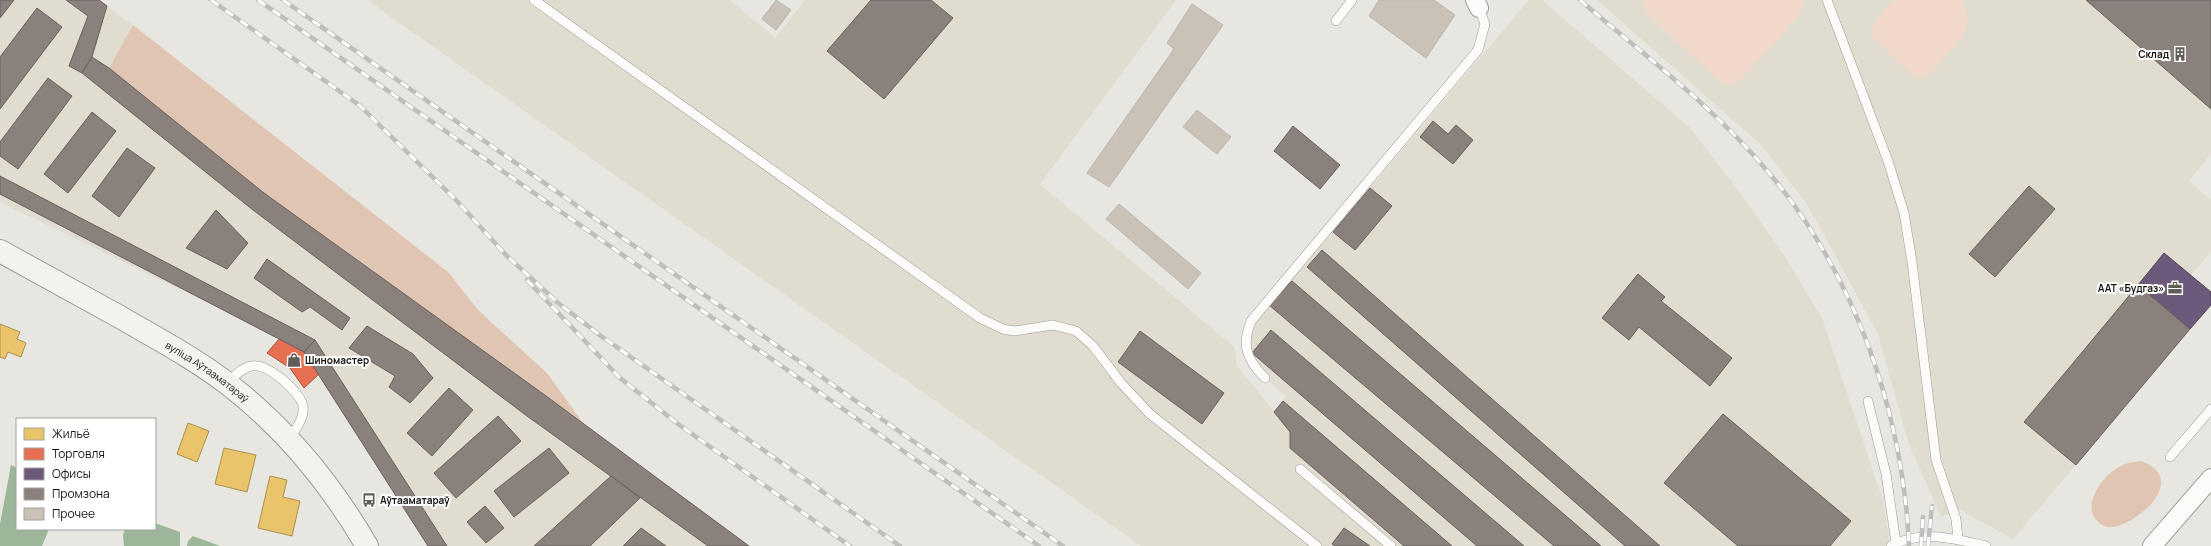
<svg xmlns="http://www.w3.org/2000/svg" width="2211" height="546" font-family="Manrope,sans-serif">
  <rect width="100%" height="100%" fill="#e8e6e0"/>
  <g fill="#e0dccf">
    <polygon points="0,0 99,0 133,25 109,68 542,393 749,546 428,546 319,374 280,338 0,202"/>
    <polygon points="367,0 730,0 775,38 805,0 1176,0 1040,184 1234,347 1237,366 1274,411 1286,397 1256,369 1246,333 1322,235 1327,239 1529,0 1542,0 1690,128 1744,198 1785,257 1823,320 1884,505 1890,546 1141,546"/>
    <polygon points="1599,0 2211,0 2211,154 2189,181 2211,200 2211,252 2191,275 2211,292 2211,305 2013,539 1960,510 1941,517 1908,442 1878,334 1807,204 1761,145 1598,1"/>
  </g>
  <g fill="#f0d9cb">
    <polygon points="1644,0 1806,0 1798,17 1741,80 1728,85 1720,81 1652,19 1645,11"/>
    <path d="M1894,0H1961C1977,26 1961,38 1945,57C1939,64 1933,73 1925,77L1921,79L1913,76L1872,37C1869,23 1886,10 1894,0Z"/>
  </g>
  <g fill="#e1c5b3">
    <polygon points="133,25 448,272 479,311 547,373 583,423 264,193 109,68"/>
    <path d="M2141,461C2196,481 2123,536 2104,526C2075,511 2103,473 2123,465C2129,462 2135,462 2141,461Z"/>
  </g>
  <g fill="#9db699">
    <polygon points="11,465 17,468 17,529 49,529 42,546 0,546 0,524"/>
    <polygon points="155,523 180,532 180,546 124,546 123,535 125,529 155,529"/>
    <polygon points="193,536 220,546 187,546 188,541"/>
  </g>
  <g fill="#e9c46a" stroke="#aa904f">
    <polygon points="0,324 20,332 17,339 26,343 21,357 8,352 5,359 0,357"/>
    <polygon points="188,423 209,431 197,462 177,454"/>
    <polygon points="224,448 256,455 247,492 215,484"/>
    <polygon points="270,476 287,480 283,497 300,501 292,536 258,528"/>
  </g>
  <polygon fill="#e76f51" stroke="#a8543e" points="280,338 304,352 319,374 304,388 290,368 267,353"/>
  <polygon fill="#6d597a" stroke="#53455a" points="2164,253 2211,292 2211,305 2190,329 2138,285"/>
  <g fill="#8a817c" stroke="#67615c">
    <polygon points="0,0 14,0 0,18"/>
    <polygon points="66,0 99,0 107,6 92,57 82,73 69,66 88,16"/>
    <polygon points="871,0 931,0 953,18 884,99 827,51"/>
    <polygon points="2086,0 2211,0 2211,109"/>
    <polygon points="37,8 62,27 0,109 0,57"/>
    <polygon points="92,57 109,68 264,193 542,393 749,546 708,546 527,416 253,210 82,73"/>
    <polygon points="48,78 72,96 18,169 0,156 0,142"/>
    <polygon points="92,112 116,131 68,193 44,174"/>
    <polygon points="1433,121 1448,134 1456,125 1473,140 1453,164 1420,137"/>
    <polygon points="1293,126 1340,165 1320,189 1274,151"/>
    <polygon points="127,148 155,168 119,217 92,196"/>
    <polygon points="0,176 315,340 304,352 0,194"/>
    <polygon points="2029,186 2055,209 1995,277 1969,254"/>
    <polygon points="1370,188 1392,206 1355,250 1333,232"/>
    <polygon points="216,210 248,243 227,269 186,248"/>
    <polygon points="1322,250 1660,546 1625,546 1307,267"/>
    <polygon points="267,259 350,318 342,330 310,307 302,312 254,278"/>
    <polygon points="1638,274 1665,297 1661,301 1732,358 1710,386 1639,327 1629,340 1602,318"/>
    <polygon points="1292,281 1601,546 1554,546 1269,305"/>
    <polygon points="2138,285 2190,329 2076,465 2024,422"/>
    <polygon points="367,326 413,354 433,378 410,403 389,387 395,376 349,348"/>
    <polygon points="1271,330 1524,546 1477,546 1252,353"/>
    <polygon points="1140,331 1224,393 1202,424 1118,362"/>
    <polygon points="315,340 447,546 428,546 304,352"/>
    <polygon points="449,388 473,410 432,456 407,433"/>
    <polygon points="1283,401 1452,546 1404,546 1290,448 1290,432 1274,412"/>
    <polygon points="1723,414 1851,521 1830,546 1738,546 1664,483"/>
    <polygon points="498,416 521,441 456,498 434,473"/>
    <polygon points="549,448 569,473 514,517 494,491"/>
    <polygon points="611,476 640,498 590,546 534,546"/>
    <polygon points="485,506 504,528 486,543 467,522"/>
    <polygon points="641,528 666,546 623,546"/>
    <polygon points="1344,528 1370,546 1335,546 1332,544"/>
  </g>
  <g fill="#cac2b7" stroke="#b9b6b2">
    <polygon points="776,0 791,10 776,30 762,19"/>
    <polygon points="1379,0 1434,0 1455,15 1426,58 1369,16"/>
    <polygon points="1192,4 1223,25 1109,187 1087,173 1174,49 1167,43"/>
    <polygon points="1197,110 1231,137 1217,154 1183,127"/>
    <polygon points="1119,204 1201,273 1188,289 1106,219"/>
  </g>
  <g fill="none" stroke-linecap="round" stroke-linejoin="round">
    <defs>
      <g id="service">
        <polyline points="534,0 980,318 1003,329 1014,331 1053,325 1076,331 1093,346 1121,383 1150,414 1317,546"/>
        <polyline points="1827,0 1888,161 1904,213 1912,262 1936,460 1956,519 1958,539"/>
        <polyline points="1336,21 1352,0"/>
        <path d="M1265,378C1247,360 1241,346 1251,321L1478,50L1485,24L1479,8"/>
        <path d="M227,383C234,377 242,367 252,366C268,363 299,391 303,406C305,418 295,430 289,440"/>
        <polyline points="1868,401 1886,474 1896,543"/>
        <polyline points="2170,457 2211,409"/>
        <polyline points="1300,469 1391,546"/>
        <path d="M1891,546C1921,529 1955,539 1986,546"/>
      </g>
      <g id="minor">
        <polyline points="1475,0 1479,8"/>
        <polyline points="2152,546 2211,478"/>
      </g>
      <g id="secondary">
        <path id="s1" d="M0,251C40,273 80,295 120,317C156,338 194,358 228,384C285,428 331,484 367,546"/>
      </g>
    </defs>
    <use href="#service" stroke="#9c9b96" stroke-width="10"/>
    <use href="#minor" stroke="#9c9b96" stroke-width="20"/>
    <use href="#secondary" stroke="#9c9b96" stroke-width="24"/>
    <use href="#service" stroke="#fcfbfa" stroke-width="9"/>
    <use href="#minor" stroke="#fcfbfa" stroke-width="18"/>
    <use href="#secondary" stroke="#f2f3ee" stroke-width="22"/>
    <defs>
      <g id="rail">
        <polyline points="211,0 359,105 456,200 505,254 557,302 601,336 900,546"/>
        <polyline points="258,0 1039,546"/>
        <polyline points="283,0 1063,546"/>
        <path d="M1580,0C1644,55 1714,107 1769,173C1855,275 1903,413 1909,546"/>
        <polyline points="527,280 620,378 678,424 850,546"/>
        <polyline points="1921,546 1923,517"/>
        <polyline points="1928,546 1932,506"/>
      </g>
    </defs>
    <use href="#rail" stroke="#bebebc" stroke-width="4.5"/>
    <use href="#rail" stroke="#fff" stroke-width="3" stroke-dasharray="9" stroke-linecap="butt"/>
  </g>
  <defs>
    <symbol id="building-bare" viewBox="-9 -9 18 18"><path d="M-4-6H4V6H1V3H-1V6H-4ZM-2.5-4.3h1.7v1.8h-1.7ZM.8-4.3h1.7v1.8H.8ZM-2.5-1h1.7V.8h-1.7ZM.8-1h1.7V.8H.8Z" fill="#605e59" stroke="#fff" stroke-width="2.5" paint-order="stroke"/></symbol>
    <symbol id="office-bare" viewBox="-9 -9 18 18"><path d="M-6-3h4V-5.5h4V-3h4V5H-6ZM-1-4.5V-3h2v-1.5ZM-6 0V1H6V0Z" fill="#605e59" stroke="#fff" stroke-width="2.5" paint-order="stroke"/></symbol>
    <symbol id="shop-bare" viewBox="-9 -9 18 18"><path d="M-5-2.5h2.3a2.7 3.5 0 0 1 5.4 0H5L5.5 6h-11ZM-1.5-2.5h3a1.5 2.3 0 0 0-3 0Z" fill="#605e59" stroke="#fff" stroke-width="2.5" paint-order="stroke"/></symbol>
    <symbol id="bus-bare" viewBox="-9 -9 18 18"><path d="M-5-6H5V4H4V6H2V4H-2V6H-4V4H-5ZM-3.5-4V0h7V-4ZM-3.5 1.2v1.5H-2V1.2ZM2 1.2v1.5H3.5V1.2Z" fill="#605e59" stroke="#fff" stroke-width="2.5" paint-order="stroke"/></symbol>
  </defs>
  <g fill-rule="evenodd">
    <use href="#building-bare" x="2170" y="44" width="20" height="20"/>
    <use href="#office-bare" x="2165" y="278" width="20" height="20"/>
    <use href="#shop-bare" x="284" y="350" width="20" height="20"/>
    <use href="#bus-bare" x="359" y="490" width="20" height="20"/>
  </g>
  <g text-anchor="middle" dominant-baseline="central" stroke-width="4" stroke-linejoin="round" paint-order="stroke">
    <g font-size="10" font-weight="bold" fill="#161510" stroke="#fff" text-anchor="end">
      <text x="2169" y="54">Склад</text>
      <text x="2164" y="288">ААТ «Будгаз»</text>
      <text x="305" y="360" text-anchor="start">Шиномастер</text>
      <text x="380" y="500" text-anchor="start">Аўтааматараў</text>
    </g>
    <g font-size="10" fill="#161510" stroke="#fff">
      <text stroke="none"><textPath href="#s1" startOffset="240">вуліца Аўтааматараў</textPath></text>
    </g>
  </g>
  <rect x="16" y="418" width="140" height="112" fill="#ffffff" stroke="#a2a19f"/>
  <rect x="24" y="428" width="20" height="12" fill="#e9c46a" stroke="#a2a19f"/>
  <text x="52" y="438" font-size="12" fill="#161510">Жильё</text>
  <rect x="24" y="448" width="20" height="12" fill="#e76f51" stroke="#a2a19f"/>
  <text x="52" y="458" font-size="12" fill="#161510">Торговля</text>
  <rect x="24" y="468" width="20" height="12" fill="#6d597a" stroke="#a2a19f"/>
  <text x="52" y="478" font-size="12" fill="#161510">Офисы</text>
  <rect x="24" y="488" width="20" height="12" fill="#8a817c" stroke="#a2a19f"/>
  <text x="52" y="498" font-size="12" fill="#161510">Промзона</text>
  <rect x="24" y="508" width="20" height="12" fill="#cac2b7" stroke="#a2a19f"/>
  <text x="52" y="518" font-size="12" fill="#161510">Прочее</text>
</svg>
